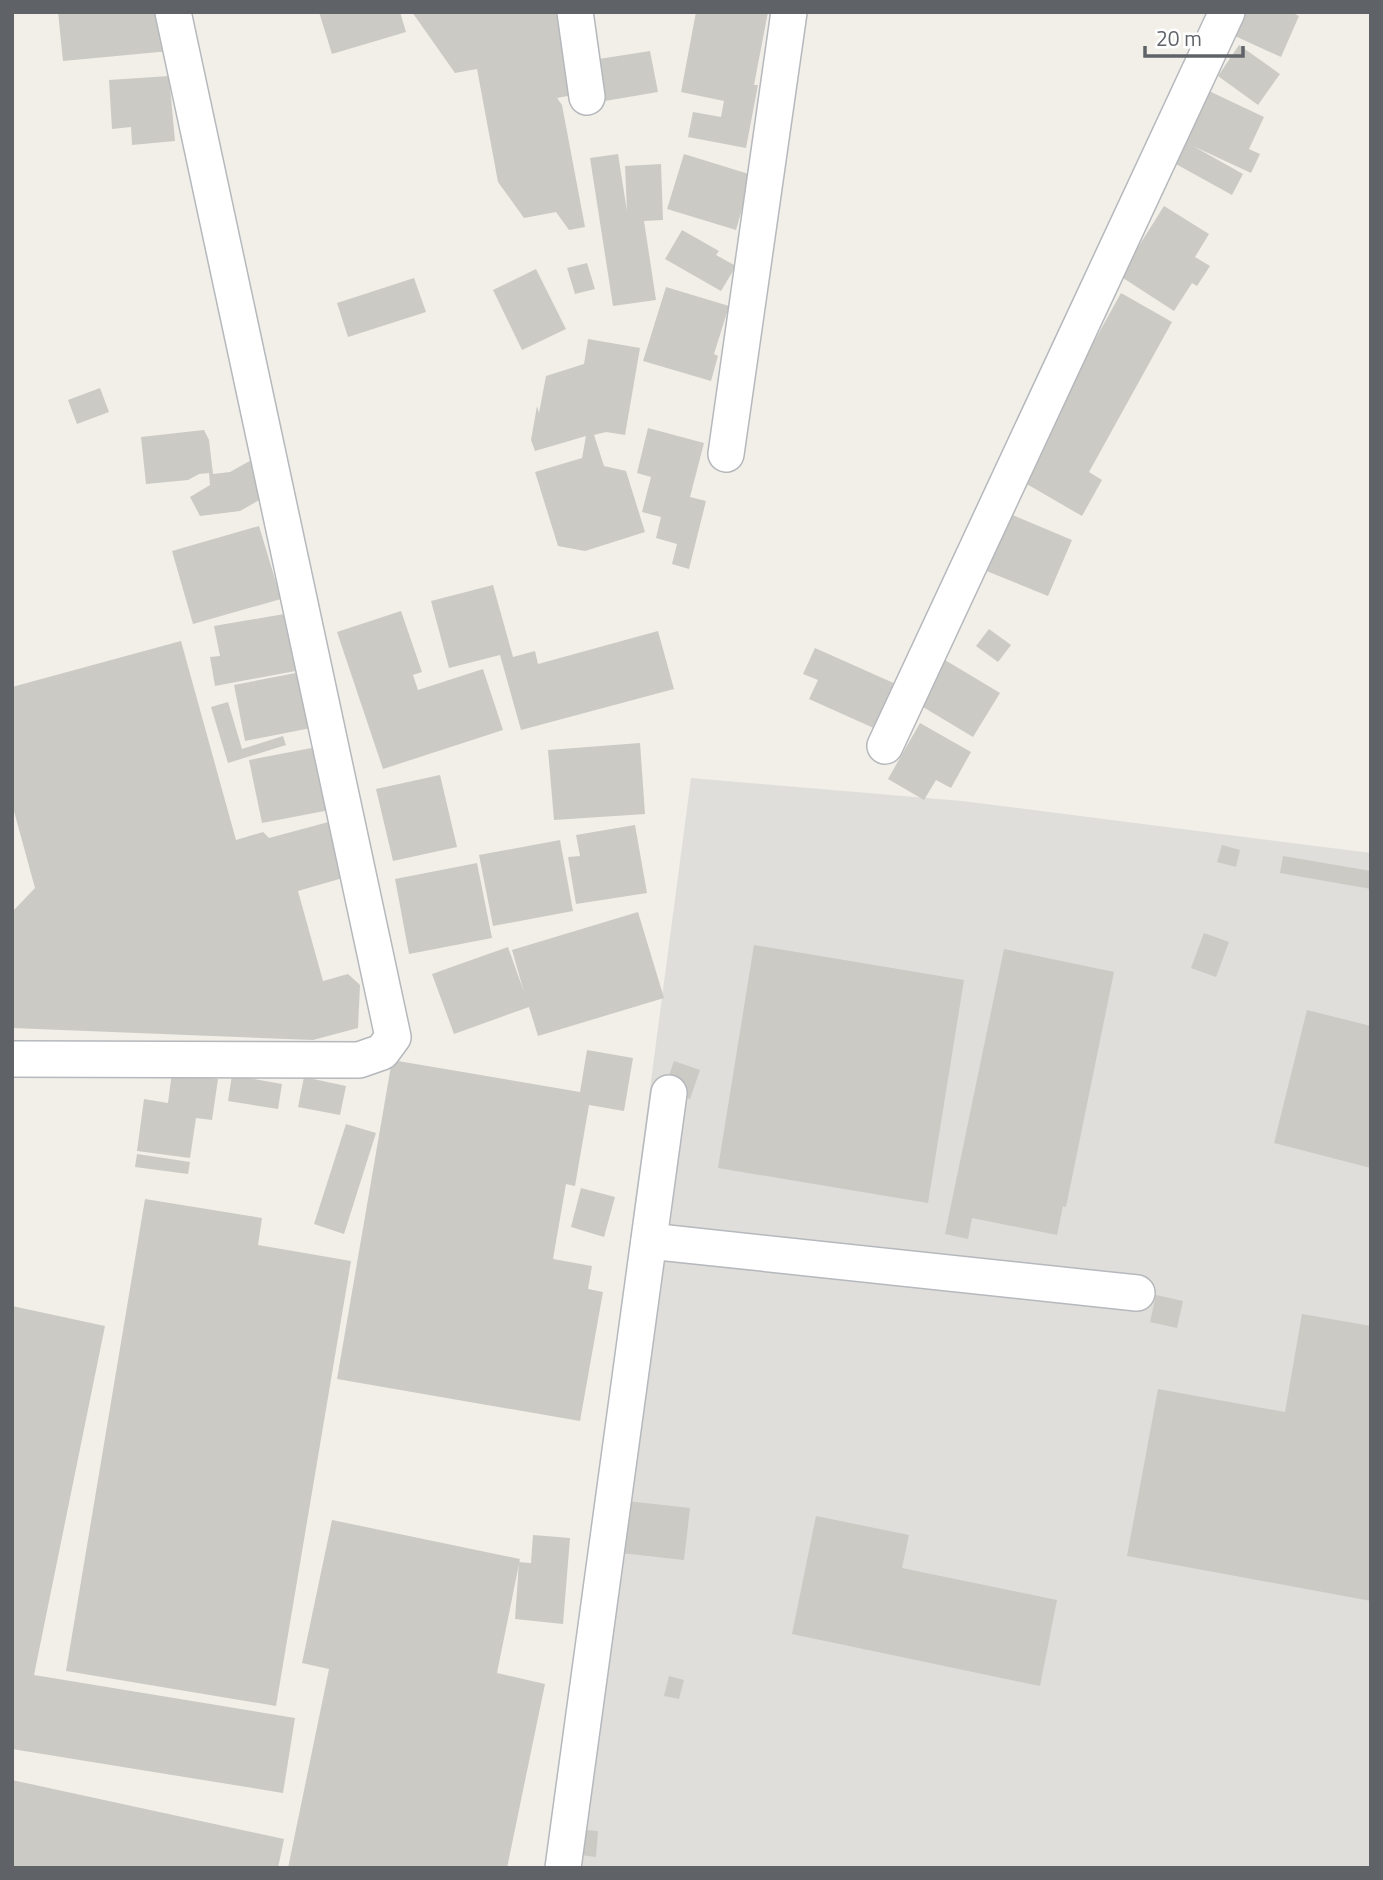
<svg xmlns="http://www.w3.org/2000/svg" width="1383" height="1880" font-family="'Titillium Web',sans-serif">
  <rect width="100%" height="100%" fill="#f1efe8"/>
  <polygon fill="#e0deda" points="691,778 962,801 1371,853 1371,1868 547,1868"/>
  <g fill="#cccac5">
    <polygon points="58,12 167,12 170,51 63,61"/>
    <polygon points="319,12 400,12 406,32 332,54"/>
    <polygon points="412,12 558,12 573,95 557,98 562,105 585,227 569,230 556,212 524,218 498,182 477,69 455,73"/>
    <polygon points="696,12 768,12 754,85 758,85 746,148 688,137 693,112 721,117 724,101 681,92"/>
    <polygon points="1245,12 1291,12 1299,16 1281,57 1235,36"/>
    <polygon points="1239,45 1280,74 1258,105 1218,76"/>
    <polygon points="650,51 658,92 593,103 586,61"/>
    <polygon points="169,76 175,141 132,145 131,127 112,129 109,80"/>
    <polygon points="1209,91 1264,117 1249,149 1260,154 1251,173 1193,146 1243,174 1232,195 1174,163 1186,142"/>
    <polygon points="618,154 627,211 625,166 661,164 663,220 644,221 656,300 613,306 590,158"/>
    <polygon points="684,154 752,175 736,230 667,209"/>
    <polygon points="1164,206 1209,234 1195,257 1210,266 1197,286 1192,283 1174,311 1120,276"/>
    <polygon points="682,230 719,251 716,255 736,266 721,291 665,259"/>
    <polygon points="587,263 595,289 575,294 567,268"/>
    <polygon points="536,269 566,329 522,350 493,290"/>
    <polygon points="414,278 426,312 348,337 337,303"/>
    <polygon points="666,287 729,306 714,354 718,356 711,381 643,361"/>
    <polygon points="1121,293 1172,322 1089,472 1102,480 1082,516 1018,479"/>
    <polygon points="588,339 640,348 625,435 606,432 594,435 604,466 626,471 645,532 585,551 558,546 535,472 582,458 586,436 535,451 531,440 537,406 539,413 546,376 584,364"/>
    <polygon points="100,388 109,412 77,424 68,400"/>
    <polygon points="648,428 704,443 690,497 706,501 689,569 672,564 677,544 656,538 661,517 642,512 651,477 637,473"/>
    <polygon points="204,430 209,440 213,474 230,472 255,458 270,494 240,511 200,516 190,497 210,485 209,473 199,474 188,480 146,484 141,437"/>
    <polygon points="1008,513 1072,540 1048,596 984,570"/>
    <polygon points="259,526 281,599 193,624 172,551"/>
    <polygon points="493,585 513,657 535,651 538,664 658,631 674,689 521,730 500,655 449,668 431,601"/>
    <polygon points="401,611 422,672 413,675 418,690 483,669 503,730 383,769 337,632"/>
    <polygon points="290,613 301,670 215,686 210,657 220,656 214,626"/>
    <polygon points="989,629 1011,645 998,662 976,646"/>
    <polygon points="181,641 236,840 263,832 269,838 336,820 353,875 298,891 323,981 348,974 360,985 358,1028 313,1040 12,1028 12,905 14,910 35,888 12,804 12,687"/>
    <polygon points="815,648 907,689 887,734 809,699 818,680 803,674"/>
    <polygon points="945,660 1000,693 973,737 918,704"/>
    <polygon points="306,671 316,727 245,741 234,685"/>
    <polygon points="228,702 242,749 283,736 286,745 228,763 211,707"/>
    <polygon points="920,723 971,752 951,788 936,780 924,800 888,779"/>
    <polygon points="640,743 645,814 554,820 548,750"/>
    <polygon points="322,746 335,809 262,823 249,760"/>
    <polygon points="440,775 457,847 393,861 376,789"/>
    <polygon points="635,825 647,893 576,904 568,857 580,856 576,835"/>
    <polygon points="560,840 573,911 493,926 479,855"/>
    <polygon points="1222,845 1240,850 1236,867 1217,862"/>
    <polygon points="1283,856 1371,871 1371,889 1280,873"/>
    <polygon points="477,863 492,938 409,954 395,879"/>
    <polygon points="638,912 664,998 538,1036 529,1007 454,1034 432,974 508,947 524,992 512,950"/>
    <polygon points="1204,933 1229,942 1216,977 1191,968"/>
    <polygon points="754,945 964,980 928,1203 718,1168"/>
    <polygon points="1004,949 1114,972 1066,1207 1063,1206 1057,1235 972,1218 968,1239 945,1234"/>
    <polygon points="1307,1010 1371,1026 1371,1168 1274,1143"/>
    <polygon points="587,1050 633,1058 624,1111 589,1105 575,1186 566,1184 553,1259 592,1266 588,1289 603,1292 580,1421 337,1379 392,1060 580,1092"/>
    <polygon points="674,1061 700,1070 690,1099 664,1090"/>
    <polygon points="172,1072 218,1079 212,1120 196,1118 190,1158 137,1151 144,1099 168,1103"/>
    <polygon points="232,1075 282,1084 278,1109 228,1101"/>
    <polygon points="304,1077 346,1086 340,1115 298,1107"/>
    <polygon points="346,1124 376,1133 344,1234 314,1224"/>
    <polygon points="137,1154 190,1162 188,1174 135,1167"/>
    <polygon points="581,1188 615,1197 604,1237 571,1227"/>
    <polygon points="145,1199 262,1218 258,1245 351,1261 276,1706 66,1671"/>
    <polygon points="1156,1295 1183,1301 1177,1328 1150,1322"/>
    <polygon points="12,1306 105,1326 34,1675 295,1718 283,1793 12,1749"/>
    <polygon points="1302,1314 1371,1326 1371,1601 1127,1556 1158,1389 1285,1412"/>
    <polygon points="618,1500 690,1508 684,1560 612,1552"/>
    <polygon points="816,1516 909,1535 902,1568 1057,1600 1040,1686 792,1634"/>
    <polygon points="332,1520 520,1559 497,1673 545,1684 507,1868 288,1868 329,1669 302,1663"/>
    <polygon points="533,1535 570,1538 563,1624 515,1619 519,1562 531,1563"/>
    <polygon points="669,1676 684,1680 679,1699 664,1696"/>
    <polygon points="12,1780 284,1839 278,1868 12,1868"/>
    <polygon points="576,1829 598,1831 596,1857 573,1854"/>
  </g>
  <g fill="none" stroke-linecap="round" stroke-linejoin="round">
    <defs>
      <g id="minor">
        <polyline points="575,12 587,97"/>
        <polyline points="726,454 789,12"/>
        <polyline points="885,746 1227,12"/>
        <polyline points="12,1059 359,1060 382,1052 393,1037 173,12"/>
        <polyline points="649,1241 1137,1293"/>
        <polyline points="563,1868 669,1093"/>
      </g>
    </defs>
    <use href="#minor" stroke="#b5b8bc" stroke-width="38"/>
    <use href="#minor" stroke="#fff" stroke-width="35"/>
  </g>
  <rect width="1383" height="1880" fill="none" stroke="#5f6368" stroke-width="28"/>
  <path d="M1145 46v10h98v-10" fill="none" stroke="#5f6368" stroke-width="3.5"/>
  <text x="1156" y="46" font-size="21" fill="#5f6368" stroke="#ffffff" stroke-width="5" paint-order="stroke">20 m</text>
</svg>
